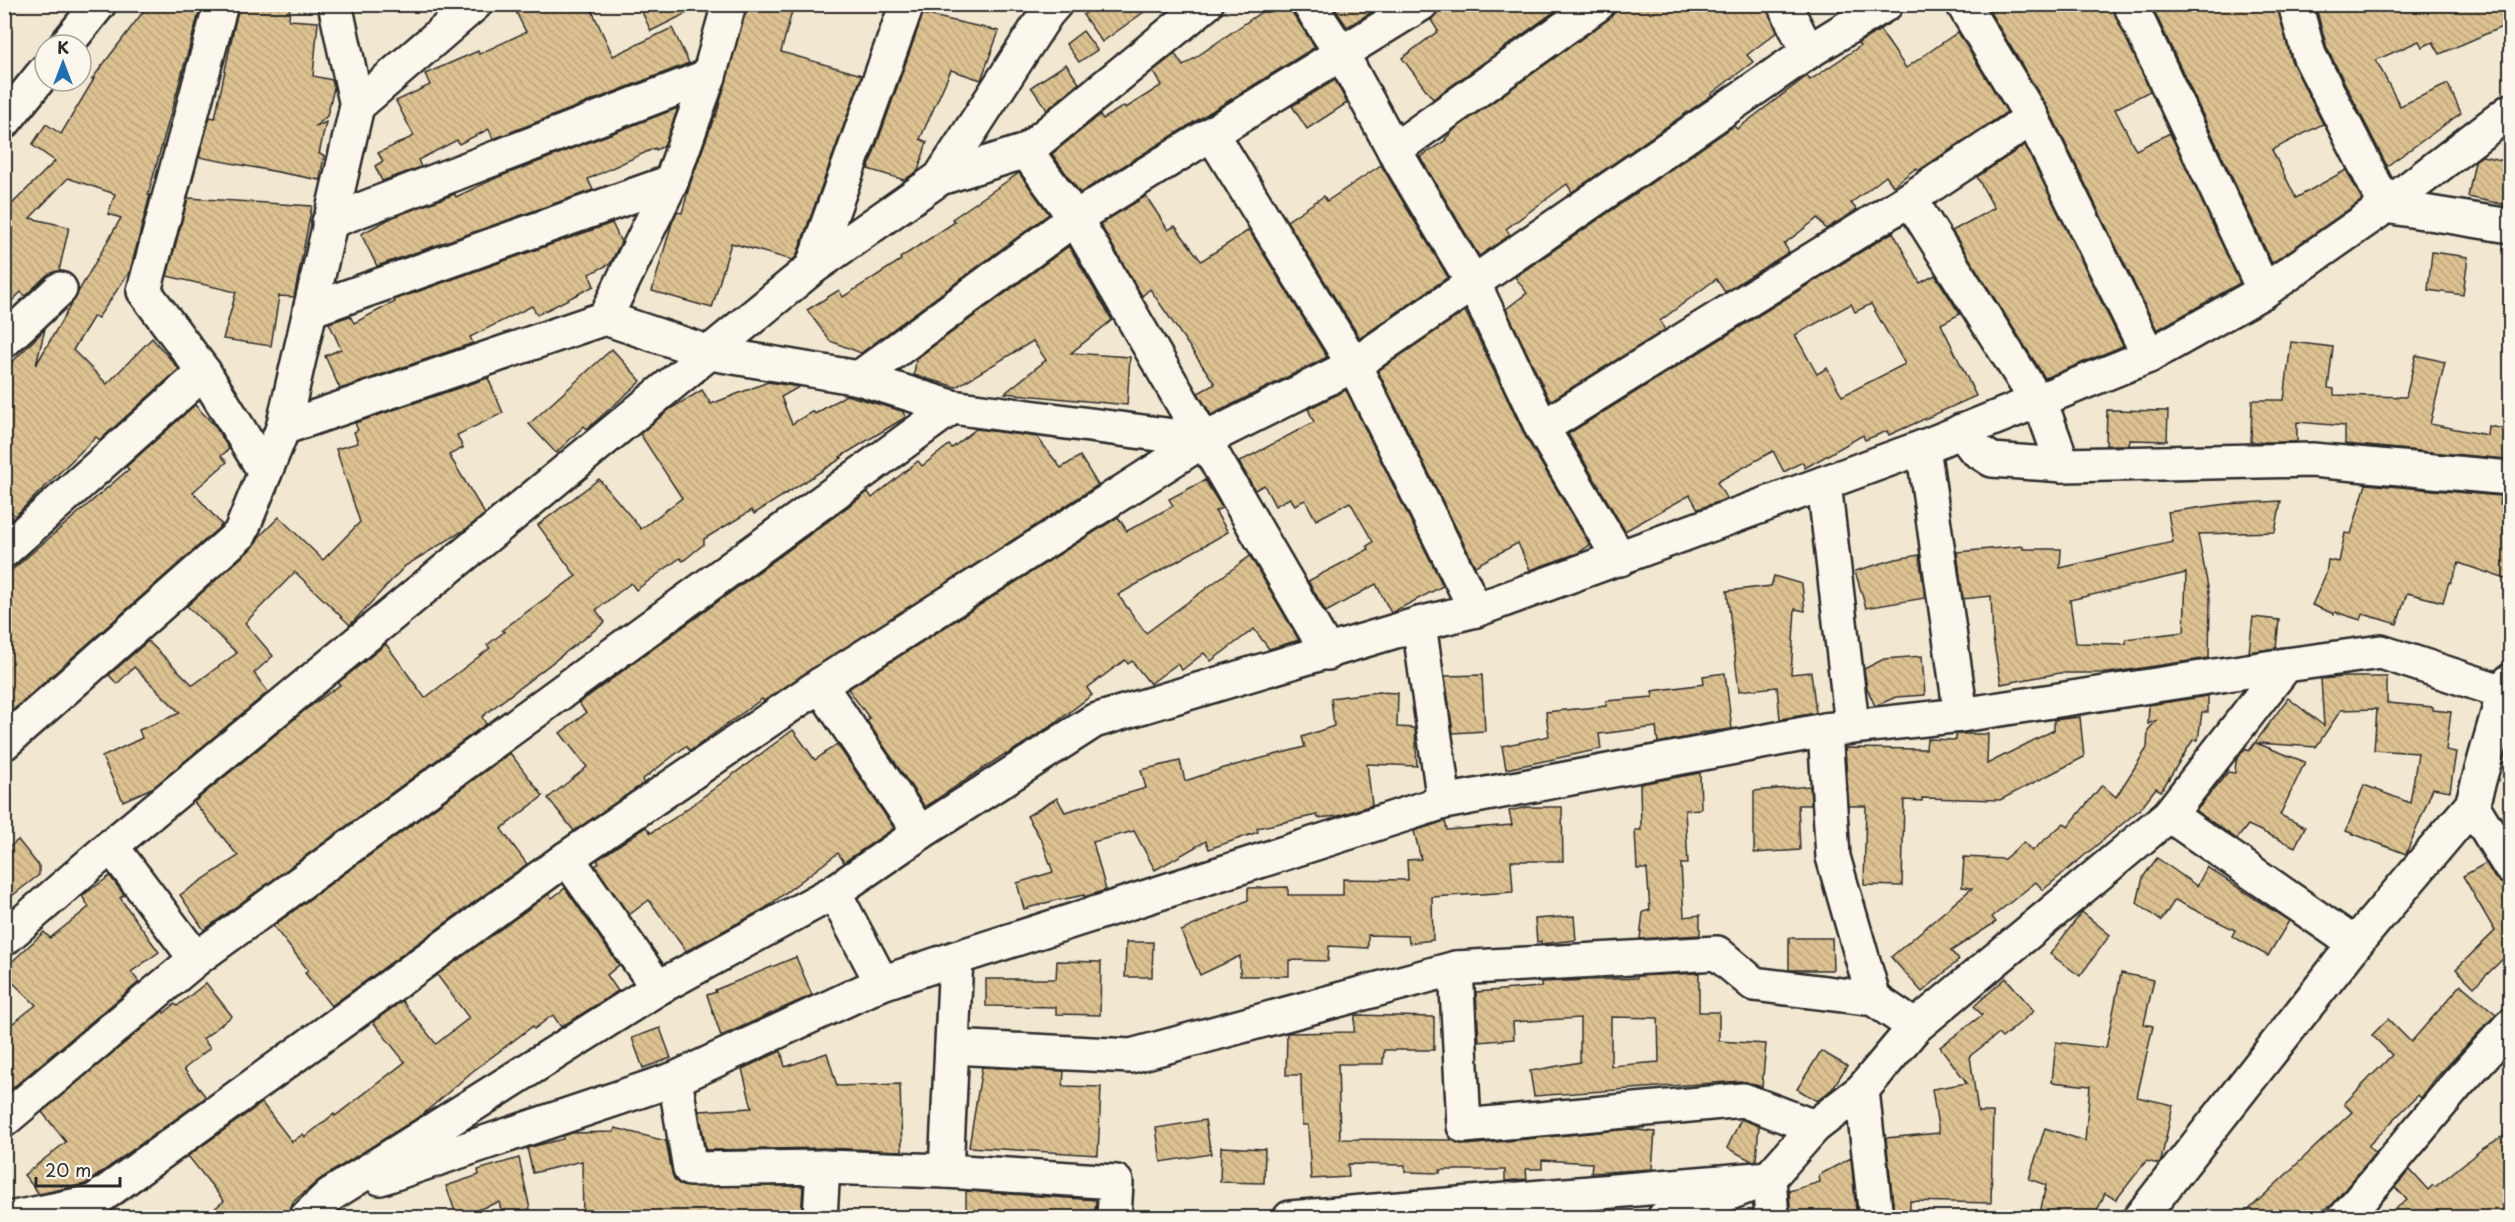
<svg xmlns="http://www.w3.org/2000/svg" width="2515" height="1222" font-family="'Playpen Sans',sans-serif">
  <defs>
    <pattern id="building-back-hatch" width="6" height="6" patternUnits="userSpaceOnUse" patternTransform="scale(1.5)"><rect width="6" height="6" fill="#dcc191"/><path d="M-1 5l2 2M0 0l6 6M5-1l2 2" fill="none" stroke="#bda67d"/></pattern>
  </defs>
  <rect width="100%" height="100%" fill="#f2e7d1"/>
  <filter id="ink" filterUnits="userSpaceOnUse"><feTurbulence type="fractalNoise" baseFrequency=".0167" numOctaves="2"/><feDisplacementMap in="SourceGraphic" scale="12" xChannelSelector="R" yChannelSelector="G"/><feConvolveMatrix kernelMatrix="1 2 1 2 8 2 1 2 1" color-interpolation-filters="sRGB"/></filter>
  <g filter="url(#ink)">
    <g fill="url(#building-back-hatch)" stroke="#2b2b2b" stroke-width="1.5" fill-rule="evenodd">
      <polygon points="149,4 175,4 200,9 148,195 150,195 130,271 98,318 94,316 73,350 107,384 152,338 179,369 100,440 96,437 15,516 4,505 4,370 45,329 36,365 121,218 108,214 115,194 68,178 30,218 69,227 59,271 47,275 25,296 21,292 4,309 4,212 55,161 32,145 46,124 61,134 94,79 92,79"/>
      <polygon points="239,4 290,4 289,20 318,22 313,76 332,80 334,88 327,116 315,127 326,122 319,154 324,155 320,180 199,157 210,117 215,118"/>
      <polygon points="512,4 589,4 613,56 672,28 689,63 493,139 489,129 459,144 457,140 418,160 421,167 382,181 375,166 383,161 378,153 414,136 396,101 430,85 425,74 478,51 479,54 526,32"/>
      <polygon points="638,4 705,4 651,31"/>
      <polygon points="747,4 794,4 781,52 862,75 796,257 792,260 731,243 712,308 652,291 672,223 677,212 682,213 690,184 715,115 716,117"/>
      <polygon points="1098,4 1155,4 1102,42 1083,15"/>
      <polygon points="1273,4 1290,4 1293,14 1315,47 1080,193 1052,154 1100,115 1103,119 1124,106 1126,108 1162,85 1153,71 1175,54 1183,66"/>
      <polygon points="1332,4 1385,4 1347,27"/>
      <polygon points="1440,4 1565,4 1433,99 1402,58 1438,31 1431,20 1437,13"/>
      <polygon points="1616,4 1766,4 1777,32 1747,55 1753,62 1711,94 1712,95 1572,192 1567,184 1506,229 1510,235 1479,256 1420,157 1446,140 1445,139 1455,129 1609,19 1615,12"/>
      <polygon points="1985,4 2112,4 2150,91 2115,109 2136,150 2170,133 2240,283 2157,330 2049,110"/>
      <polygon points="2151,4 2277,4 2291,60 2323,124 2272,150 2296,198 2346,170 2362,200 2272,263"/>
      <polygon points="2315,4 2511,4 2511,23 2440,54 2433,42 2422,47 2419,41 2376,60 2400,106 2448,84 2461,113 2387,166 2327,48"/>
      <polygon points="923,14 999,31 981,80 951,70 920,139 927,142 918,171 904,180 868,169"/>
      <polygon points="1880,30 1906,68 1958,32 2007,112 1918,171 1916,168 1893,186 1886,176 1851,203 1857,210 1826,229 1818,218 1784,244 1789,252 1725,292 1716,279 1660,321 1665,330 1550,401 1506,309 1527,293 1515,277 1734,126 1737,129 1807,76 1810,80 1860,46 1858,43"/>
      <polygon points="1083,31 1097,50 1079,62 1066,44"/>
      <polygon points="1066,64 1079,83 1047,110 1031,87"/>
      <polygon points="1335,80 1347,103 1307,129 1292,106"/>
      <polygon points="678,108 664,146 656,150 655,148 588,179 593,190 377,266 361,234 393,217 455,194 456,197 496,178"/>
      <polygon points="2025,145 2123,346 2045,378 1952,231 1994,208 1977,177"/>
      <polygon points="2482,156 2511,162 2511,206 2468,197 2475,161"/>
      <polygon points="1381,165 1448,277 1360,338 1287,221 1324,196 1327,201"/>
      <polygon points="1019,173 1049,214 861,353 830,341 807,310 839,290 843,297 901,260 900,258 955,222 952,219"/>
      <polygon points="1146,196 1168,230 1175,226 1201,261 1249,230 1327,357 1211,415 1198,393 1215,384 1150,289 1142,296 1100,224"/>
      <polygon points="188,198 312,206 294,297 279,296 271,346 223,339 236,292 167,276"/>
      <polygon points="612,223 621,242 610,264 589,274 594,286 537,315 532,306 470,337 473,343 340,389 325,356 341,349 329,323 350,316 354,323 395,302 394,300"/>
      <path d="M1893,232L1920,283L1935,275L1960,314L1941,324L1976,396L1889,435L1887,431L1865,440L1863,435L1805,468L1802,462L1784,472L1773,451L1717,482L1726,498L1723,500L1698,509L1690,495L1625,531L1568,434ZM1851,304L1855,312L1871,304L1905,364L1842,396L1827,368L1817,374L1795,335Z"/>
      <polygon points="1069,246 1112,320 1071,353 1130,357 1127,405 1005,393 1046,360 1033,341 956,387 914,375 916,359"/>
      <polygon points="2432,252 2468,257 2463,295 2428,290"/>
      <polygon points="1465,311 1526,438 1590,545 1578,553 1530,570 1518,543 1475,566 1378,371"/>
      <polygon points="2291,342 2333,347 2328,388 2334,389 2334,395 2406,397 2416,355 2445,362 2430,424 2487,435 2488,426 2511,430 2506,459 2345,444 2345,426 2297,422 2297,442 2251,442 2252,400 2284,400"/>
      <polygon points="612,349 641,381 587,429 584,426 556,453 529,424"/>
      <polygon points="488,378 503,413 457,435 463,448 449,455 485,514 466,529 405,566 350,625 295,572 245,623 273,656 254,673 268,692 154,787 123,801 102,757 142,738 139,730 180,713 134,667 117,684 109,675 148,641 193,685 237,653 187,606 252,548 259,537 279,517 323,560 360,522 336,449 358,443 354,432 358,430 355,423"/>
      <polygon points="768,382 799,387 781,397 792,424 813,411 815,414 846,395 902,411 906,417 840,457 842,458 754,514 752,510 704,539 704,544 683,561 680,558 636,590 631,583 596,610 605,622 488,712 482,717 486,724 204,930 180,895 238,856 194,802 304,711 340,685 338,683 386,644 425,698 490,648 487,645 504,632 502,630 576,576 538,525 599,479 641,529 682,498 640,434 670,409 702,390 711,404"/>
      <polygon points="1346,390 1443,586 1391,613 1376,584 1326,612 1308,581 1369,549 1367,546 1373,542 1350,502 1316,520 1305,500 1295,505 1290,498 1275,506 1264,485 1255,490 1239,462 1314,422 1308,409"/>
      <polygon points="195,405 215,426 229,449 221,456 227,462 193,492 222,525 4,718 4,577 129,469 126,467"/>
      <polygon points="2107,410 2168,411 2167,441 2130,440 2129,445 2106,445"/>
      <polygon points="976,429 1037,437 1061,468 1080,456 1098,485 764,701 762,699 690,751 686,746 642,780 644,783 574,831 548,798 587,767 560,733 586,713 579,703 868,492 872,498 918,461 922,466 949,445 952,448"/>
      <polygon points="1205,480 1222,508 1215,511 1228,532 1118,595 1146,633 1250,556 1299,640 1269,649 1254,629 1211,661 1204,653 1182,670 1177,664 1150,684 1132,661 1128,664 1125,660 1087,688 1092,695 1051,726 1006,755 1005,754 925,807 867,721 870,719 848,689 1118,517 1127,531 1173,506 1169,499"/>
      <polygon points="2366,484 2500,496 2499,504 2511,504 2511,581 2459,563 2451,583 2449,582 2443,602 2407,593 2397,624 2363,614 2361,620 2335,612 2334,614 2312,605 2326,574 2328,560 2339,562 2345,533 2351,534"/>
      <path d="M2281,501L2275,532L2198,534L2210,598L2209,658L2108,673H2060L2001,684L1993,639L1991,596L1963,599L1957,552L2023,546V549H2061L2060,568L2173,542L2168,512L2226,504ZM2186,573L2184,632L2126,639V644L2076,643L2070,600Z"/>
      <polygon points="1919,555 1925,598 1866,608 1855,571 1896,559"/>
      <polygon points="1774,576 1802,584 1805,611 1795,609 1791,674 1811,672 1816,713 1780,719 1777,687 1739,691 1727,591 1771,586"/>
      <polygon points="2253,617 2279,620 2276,648 2249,652"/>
      <polygon points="1922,656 1925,695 1896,697 1875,706 1867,688 1864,669 1884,659"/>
      <polygon points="1725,673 1732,729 1699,733 1699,735 1658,743 1656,727 1599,734 1601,749 1506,769 1502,746 1549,736 1546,712 1606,706 1606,701 1653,697 1652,691 1704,684 1703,676"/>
      <polygon points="1482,675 1485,731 1453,733 1445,676"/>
      <polygon points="2344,677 2387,677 2387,703 2433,707 2433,710 2451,712 2446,750 2456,752 2450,791 2433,788 2406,854 2346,831 2364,785 2410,803 2418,753 2374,750 2377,709 2341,710 2316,747 2256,743 2305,762 2280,815 2305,827 2295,847 2248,825 2237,839 2196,811 2228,772 2235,773 2236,761 2245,748 2249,751 2288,698 2324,726 2321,679"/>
      <polygon points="1378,692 1398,693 1397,727 1415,728 1417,766 1367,764 1372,805 1338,816 1318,818 1317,815 1257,828 1258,832 1209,849 1206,841 1155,870 1134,831 1093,842 1106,890 1084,897 1084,895 1060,900 1060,899 1024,909 1017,883 1053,872 1042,841 1027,816 1057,798 1065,812 1146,788 1141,770 1180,761 1185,781 1224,768 1305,747 1302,737 1334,726 1331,698"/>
      <polygon points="2208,696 2208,712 2202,712 2198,740 2193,740 2161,791 2156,788 2139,810 2043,890 2036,882 1992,917 1996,922 1951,951 1959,960 1922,992 1891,957 1972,888 1962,887 1964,857 2004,859 2024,842 2032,851 2064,823 2068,827 2102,785 2116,797 2147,748 2148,730 2157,720 2148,724 2149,705"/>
      <polygon points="2080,717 2084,757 2000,800 1922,798 1922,801 1904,800 1902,886 1864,885 1866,806 1849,806 1845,748 1926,749 1927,739 1956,740 1956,734 1988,734 1987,764 2054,730 2054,720"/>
      <polygon points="793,730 815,760 837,744 894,828 844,862 838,853 764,909 686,951 649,900 629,915 595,866 599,863 597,860 646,827 651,833 673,819"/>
      <polygon points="510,753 543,796 501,829 527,864 331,1006 305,973 308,970 273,926"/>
      <polygon points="1700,773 1701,809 1685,810 1688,864 1681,864 1684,917 1700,915 1700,935 1640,939 1643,912 1650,910 1647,869 1637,869 1635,830 1641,830 1640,784"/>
      <polygon points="1810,786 1811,805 1798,805 1800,850 1754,853 1754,791"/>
      <polygon points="1527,807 1562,807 1563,861 1511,861 1513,892 1432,897 1433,940 1409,943 1408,936 1368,935 1368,948 1329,946 1328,961 1289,960 1289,976 1240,976 1240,956 1200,975 1181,931 1248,900 1248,888 1288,887 1288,895 1343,895 1343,879 1408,880 1407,860 1421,859 1414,831 1445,821 1447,830 1512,825 1509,811"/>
      <polygon points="18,840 39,866 39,875 4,902 4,851"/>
      <polygon points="2157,858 2197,886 2207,867 2289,921 2268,956 2232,936 2235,930 2175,900 2161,921 2137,903 2143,877"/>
      <polygon points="2486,863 2494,877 2501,883 2508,885 2511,889 2511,959 2508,954 2474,987 2456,969 2495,931 2463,876"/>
      <polygon points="110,876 124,895 120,898 159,952 131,972 139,982 4,1095 4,1030 36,1005 4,974 4,969 44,932 50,938 89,907 82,896"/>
      <polygon points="565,888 619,965 607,975 618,991 561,1027 553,1015 534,1029 533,1026 473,1071 422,1115 320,1179 293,1202 291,1208 279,1218 203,1218 224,1201 188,1156 262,1103 292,1142 303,1134 305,1137 334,1114 335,1116 405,1062 373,1022 402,1001 436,1044 469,1018 437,975 549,894 552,898"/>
      <polygon points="2082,912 2110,935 2080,976 2050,954"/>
      <polygon points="1574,916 1576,940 1541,944 1541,941 1537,942 1535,919"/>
      <polygon points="1789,938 1832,938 1833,970 1789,970"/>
      <polygon points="1126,942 1153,942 1152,977 1125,977"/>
      <polygon points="796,957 812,995 721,1036 707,995 716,992 715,990"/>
      <polygon points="1057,961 1101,962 1100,1015 1056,1014 1056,1007 986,1006 986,979 1056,979"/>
      <path d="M1699,973V1012H1719V1041L1766,1044L1762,1087L1741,1081L1534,1096L1530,1071L1580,1062V1018L1513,1022L1514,1039L1479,1042L1476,992L1541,987V982L1637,978V976ZM1611,1017L1658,1018L1659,1062L1611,1066Z"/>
      <polygon points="2121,973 2154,980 2144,1024 2153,1026 2137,1097 2173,1105 2161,1161 2159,1164 2146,1161 2116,1200 2105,1193 2094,1218 2039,1218 2046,1185 2029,1179 2045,1128 2085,1141 2090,1086 2052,1082 2056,1042 2106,1048"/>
      <polygon points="2006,978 2034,1011 2002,1038 1998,1034 1970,1056 1978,1112 1993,1112 1991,1203 1910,1201 1910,1213 1894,1213 1886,1138 1939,1133 1932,1089 1967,1083 1940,1047 1982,1015 1974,1006"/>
      <polygon points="206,983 232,1016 203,1039 210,1048 184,1069 206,1097 85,1184 39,1194 24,1175 66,1142 42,1112 163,1011 164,1013 175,1004 177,1006"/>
      <polygon points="2461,985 2496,1014 2436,1078 2421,1098 2418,1095 2368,1146 2375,1153 2332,1205 2310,1218 2240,1218 2352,1112 2344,1104 2392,1055 2372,1035 2388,1019 2411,1042"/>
      <polygon points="1355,1015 1434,1017 1434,1050 1384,1050 1383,1064 1338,1064 1340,1139 1452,1140 1466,1145 1629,1129 1655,1132 1652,1169 1591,1173 1592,1163 1542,1160 1542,1169 1526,1169 1527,1179 1505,1181 1505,1170 1440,1170 1440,1173 1405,1172 1405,1165 1348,1164 1349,1177 1311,1179 1308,1125 1302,1125 1301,1075 1286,1075 1287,1033 1354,1032"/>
      <polygon points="660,1028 671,1058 643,1068 632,1038"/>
      <polygon points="781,1051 785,1067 827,1053 837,1086 900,1084 902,1151 823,1148 706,1150 699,1111 752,1108 742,1069"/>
      <polygon points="1821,1051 1847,1066 1832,1089 1817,1101 1797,1089"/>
      <polygon points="982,1067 1064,1071 1063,1086 1101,1087 1098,1155 969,1147"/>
      <polygon points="1741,1119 1759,1126 1756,1160 1752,1161 1727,1148"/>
      <polygon points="1205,1120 1211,1154 1161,1162 1156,1128"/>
      <polygon points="615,1128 666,1141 672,1173 675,1181 682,1186 803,1186 801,1218 583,1218 582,1161 533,1173 527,1148 563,1139 563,1136 572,1133 614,1132"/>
      <polygon points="2511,1131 2511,1218 2383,1218 2407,1200 2395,1187 2410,1170 2428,1190 2433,1185 2435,1187 2482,1149"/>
      <polygon points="1221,1147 1265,1149 1264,1183 1220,1182"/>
      <polygon points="519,1158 530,1209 502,1214 499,1202 457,1217 446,1186 479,1175 478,1170"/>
      <polygon points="1851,1158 1856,1211 1852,1211 1853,1218 1791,1218 1789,1191 1820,1182 1819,1175"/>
      <polygon points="966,1191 1096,1200 1096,1203 1093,1218 966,1218"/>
    </g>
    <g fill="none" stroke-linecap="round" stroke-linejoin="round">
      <defs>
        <g id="minor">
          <polyline points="221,4 144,291 204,372 265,472"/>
          <polyline points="335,4 357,106"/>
          <polyline points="1309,4 1342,54 1394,150 1474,284 1542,428 1620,559"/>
          <polyline points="1784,4 1808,52"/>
          <polyline points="1963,4 2032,118 2149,356"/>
          <polyline points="2130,4 2264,291"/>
          <polyline points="2295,4 2309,55 2386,206 2510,226"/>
          <polyline points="1212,134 1354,365 1476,610"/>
          <polyline points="1394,150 1598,4"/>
          <polyline points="1026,151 1206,4"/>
          <polyline points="940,178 1026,151 1075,218 1328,653"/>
          <polyline points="1910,199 2044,412 2063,465"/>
          <polyline points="329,222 709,76"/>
          <polyline points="812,268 907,4"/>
          <polyline points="310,310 671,182"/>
          <polyline points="605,318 671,182 709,76 729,4"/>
          <polyline points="4,341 60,289"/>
          <polyline points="859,378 1075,218 1421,4"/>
          <polyline points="283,428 605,318 710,353 859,378 952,407 1204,440"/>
          <polyline points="1542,428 1910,199 2032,118"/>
          <polyline points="1961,431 1975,449 1992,460 2063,465 2312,460 2510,478"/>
          <polyline points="1923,447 1961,715"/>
          <polyline points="1824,483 1852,725"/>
          <polyline points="4,551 204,372"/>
          <polyline points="1419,624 1444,802"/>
          <polyline points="820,685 920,833"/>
          <polyline points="1825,730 1833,857 1874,999"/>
          <polyline points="4,743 240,534 283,428 357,106 475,4"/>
          <polyline points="2472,805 2510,867"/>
          <polyline points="2169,815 2355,944"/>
          <polyline points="111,846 196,959"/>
          <polyline points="567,858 658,988"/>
          <polyline points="834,892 882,983"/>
          <polyline points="4,939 111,846 812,268 940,178 1047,13 1055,4"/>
          <polyline points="1456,968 1464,1126 1743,1100 1814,1127"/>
          <polyline points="952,1047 1131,1056 1456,968 1717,953 1754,984 1874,999 1915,1027"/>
          <polyline points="675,1079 690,1169 823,1167 820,1218"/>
          <polyline points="1862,1090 1876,1218"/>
          <polyline points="4,1120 196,959 952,407"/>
          <polyline points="823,1167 946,1171 956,958"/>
          <polyline points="946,1171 1116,1182 1114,1218"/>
          <polyline points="380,1178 675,1079 882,983 956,958 1444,802 1825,730 1961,715 2286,665"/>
          <polyline points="14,1218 93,1202 567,858 820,685 1204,440 1354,365 1808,52 1886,4"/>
          <polyline points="306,1218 330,1195 658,988 834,892 920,833 1094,721 1419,624 1476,610 1923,447 2149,356 2264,291 2386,206 2510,111"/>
          <polyline points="1290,1218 1769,1178 1772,1218"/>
          <polyline points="1664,1218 1769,1178 1814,1127 1862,1090 1915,1027 2169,815 2286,665 2381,652 2504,692 2510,681"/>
          <polyline points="2140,1218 2355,944 2472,805 2504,692"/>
          <polyline points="2345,1218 2458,1083 2510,1026"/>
        </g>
        <g id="secondary">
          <polyline points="66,45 99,4"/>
          <polyline points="4,122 45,71"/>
        </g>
      </defs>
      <use href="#minor" stroke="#2b2b2b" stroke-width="38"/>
      <use href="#secondary" stroke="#2b2b2b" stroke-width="38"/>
      <use href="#minor" stroke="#fbf7ec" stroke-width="33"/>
      <use href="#secondary" stroke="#fbf7ec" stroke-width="33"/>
    </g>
  </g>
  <rect width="2515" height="1222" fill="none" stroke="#fbf7ec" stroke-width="24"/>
  <rect x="12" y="12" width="2491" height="1198" fill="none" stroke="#2b2b2b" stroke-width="2" filter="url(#ink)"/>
  <g transform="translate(63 63)"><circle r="28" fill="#fbf7ec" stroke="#a8a59f" stroke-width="1.5"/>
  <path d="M0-4.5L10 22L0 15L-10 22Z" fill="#1f6fb2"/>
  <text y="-9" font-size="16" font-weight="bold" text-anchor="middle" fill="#2b2b2b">K</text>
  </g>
  <path d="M36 1177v9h84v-9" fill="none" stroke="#2b2b2b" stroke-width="3"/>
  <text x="45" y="1177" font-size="18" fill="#2b2b2b" stroke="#fbf7ec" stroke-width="4.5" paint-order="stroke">20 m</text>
</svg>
